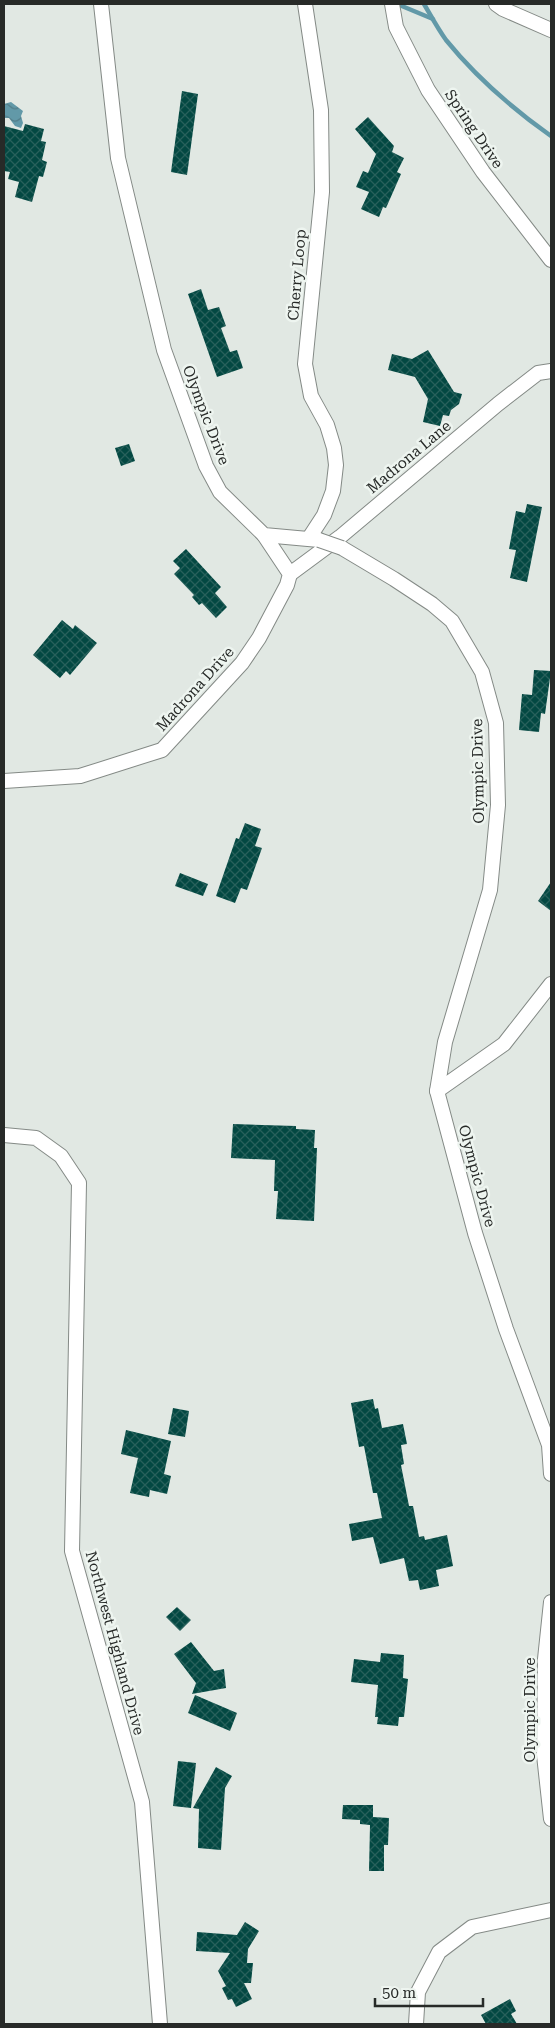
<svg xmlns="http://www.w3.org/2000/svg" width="555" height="2028" font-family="'Roboto Serif',serif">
  <defs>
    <pattern id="water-waves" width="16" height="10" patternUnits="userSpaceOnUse" patternTransform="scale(1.25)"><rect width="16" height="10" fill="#6299a8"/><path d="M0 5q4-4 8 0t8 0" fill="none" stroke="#517d89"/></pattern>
    <pattern id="building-cross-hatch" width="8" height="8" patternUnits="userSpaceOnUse" patternTransform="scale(1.25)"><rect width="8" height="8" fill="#034842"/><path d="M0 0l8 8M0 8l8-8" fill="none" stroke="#28605b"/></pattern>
  </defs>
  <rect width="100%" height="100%" fill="#e1e8e3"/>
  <polygon fill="url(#water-waves)" points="11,102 23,111 21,116 23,123 21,128 15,126 9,118 4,118 4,104"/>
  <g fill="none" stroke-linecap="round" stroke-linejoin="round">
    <g stroke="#6299a8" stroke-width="4.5">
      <polyline points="397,4 433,19"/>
      <path d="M424,4C431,16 438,29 446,40C476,77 513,109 551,136"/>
    </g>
  </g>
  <g fill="url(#building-cross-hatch)">
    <polygon points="182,91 198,94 187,175 171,172"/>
    <polygon points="368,117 394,146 392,152 404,158 397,172 401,174 386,208 383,207 379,217 361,209 369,192 356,187 363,171 368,173 376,154 355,129"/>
    <polygon points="25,124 44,129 41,141 46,142 42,160 47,162 43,177 39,176 32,202 15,197 19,182 8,179 10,172 4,171 4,126 23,131"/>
    <polygon points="201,289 208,310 219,307 226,326 221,328 230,352 237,350 243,368 217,377 188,294"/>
    <polygon points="428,350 454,392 462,394 459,404 451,410 449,416 443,415 440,426 423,422 428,399 415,377 388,370 392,354 412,359"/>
    <polygon points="129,444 135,461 121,466 115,448"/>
    <polygon points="527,504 542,507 527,582 510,578 516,550 509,549 516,511 525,513"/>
    <polygon points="186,549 221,587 215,593 227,607 216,618 202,603 199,605 192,597 194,595 174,574 180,568 173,561"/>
    <polygon points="62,620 73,629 75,625 97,643 70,675 66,671 60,678 33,655"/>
    <polygon points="534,670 551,671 545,714 541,713 539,732 519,730 522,694 532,695"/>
    <polygon points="245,823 261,829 255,846 262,848 247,890 241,888 235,903 216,896 236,838 239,839"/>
    <polygon points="180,873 208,884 203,896 175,886"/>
    <polygon points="551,882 551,911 538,901"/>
    <polygon points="233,1124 296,1126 296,1129 315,1130 314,1148 317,1148 314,1221 276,1219 278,1191 274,1191 275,1160 231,1158"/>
    <polygon points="373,1399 375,1409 378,1408 382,1428 403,1424 407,1444 401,1445 404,1464 401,1465 409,1506 413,1506 419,1537 424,1536 425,1540 447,1535 453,1566 436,1570 439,1586 420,1590 418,1580 409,1581 404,1558 380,1564 373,1537 352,1541 349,1524 382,1518 377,1493 373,1493 364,1446 359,1447 351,1403"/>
    <polygon points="173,1408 189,1411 185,1437 168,1434"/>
    <polygon points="126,1430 171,1441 164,1474 171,1476 167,1494 150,1490 149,1497 130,1493 138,1458 121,1454"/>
    <polygon points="177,1607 191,1620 180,1631 166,1617"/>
    <polygon points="191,1642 214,1671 224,1669 226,1688 192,1694 196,1683 174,1654"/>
    <polygon points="381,1653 404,1655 403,1678 408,1679 404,1717 399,1717 398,1726 377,1724 378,1717 375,1717 378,1685 351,1682 354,1659 380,1662"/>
    <polygon points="195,1695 237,1713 230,1731 188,1713"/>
    <polygon points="178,1761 196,1763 191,1808 173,1806"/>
    <polygon points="216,1767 232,1776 225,1788 221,1850 198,1848 199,1809 193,1808"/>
    <polygon points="343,1805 373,1805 373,1817 389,1818 388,1845 384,1845 384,1871 369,1871 370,1825 360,1824 360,1820 342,1819"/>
    <polygon points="245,1922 259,1931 248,1949 247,1963 253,1963 251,1983 244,1983 252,1999 236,2007 232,1999 228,2000 222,1988 226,1986 218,1971 230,1953 196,1951 197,1932 237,1935"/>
    <polygon points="510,1999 516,2011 511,2014 517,2024 486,2024 481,2015"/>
  </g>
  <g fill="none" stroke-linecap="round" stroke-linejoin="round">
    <defs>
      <g id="minor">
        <polyline points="101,4 118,158 164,350 206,466 220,492 264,535 319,540"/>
        <polyline points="305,4 321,110 322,192 305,364 311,396 327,425 334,448 336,465 333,491 324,515 309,538"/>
        <polyline points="392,4 396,27 428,90 483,172 551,260"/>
        <polyline points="496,4 503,9 551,30"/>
        <polyline points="342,548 394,579 432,604 452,621 482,672 496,723 498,805 490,890 445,1042 437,1091 475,1233 506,1329 549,1445 551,1474"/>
        <polyline points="290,574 340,537 498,404 538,373 551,371"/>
        <polyline points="4,781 80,776 162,750 242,663 259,638 287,585 290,574 264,535"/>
        <polyline points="437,1091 504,1044 551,984"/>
        <polyline points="4,1135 36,1138 61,1156 79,1183 72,1551 142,1802 160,2024"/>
        <polyline points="551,1602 545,1659 544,1755 551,1819"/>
        <polyline points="416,2024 418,1992 439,1952 472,1927 551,1910"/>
      </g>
    </defs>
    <use href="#minor" stroke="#848a86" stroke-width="16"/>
    <use href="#minor" stroke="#fff" stroke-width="14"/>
    <defs>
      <polyline id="minor-bridge" points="319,540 342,548"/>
    </defs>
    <use href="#minor-bridge" stroke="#848a86" stroke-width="16" stroke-linecap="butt"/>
    <use href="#minor-bridge" stroke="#fff" stroke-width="14"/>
  </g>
  <g text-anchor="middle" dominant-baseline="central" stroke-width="5" stroke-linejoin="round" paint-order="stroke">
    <g font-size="15" fill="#272a28" stroke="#eef5f0">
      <text transform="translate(474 129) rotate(56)">Spring Drive</text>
      <text transform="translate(297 275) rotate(-85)">Cherry Loop</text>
      <text transform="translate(206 415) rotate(69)">Olympic Drive</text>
      <text transform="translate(409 457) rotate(-40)">Madrona Lane</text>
      <text transform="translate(195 689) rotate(-48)">Madrona Drive</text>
      <text transform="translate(478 771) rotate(-91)">Olympic Drive</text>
      <text transform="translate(477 1176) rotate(75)">Olympic Drive</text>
      <text transform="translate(115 1643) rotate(75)">Northwest Highland Drive</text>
      <text transform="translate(530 1710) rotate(-90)">Olympic Drive</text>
    </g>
  </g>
  <rect width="555" height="2028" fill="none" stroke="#272a28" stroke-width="10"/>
  <path d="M375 1998v8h108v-8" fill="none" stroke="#272a28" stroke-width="2.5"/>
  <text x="382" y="1998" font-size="15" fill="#272a28" stroke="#eef5f0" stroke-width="4" paint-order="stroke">50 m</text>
</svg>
